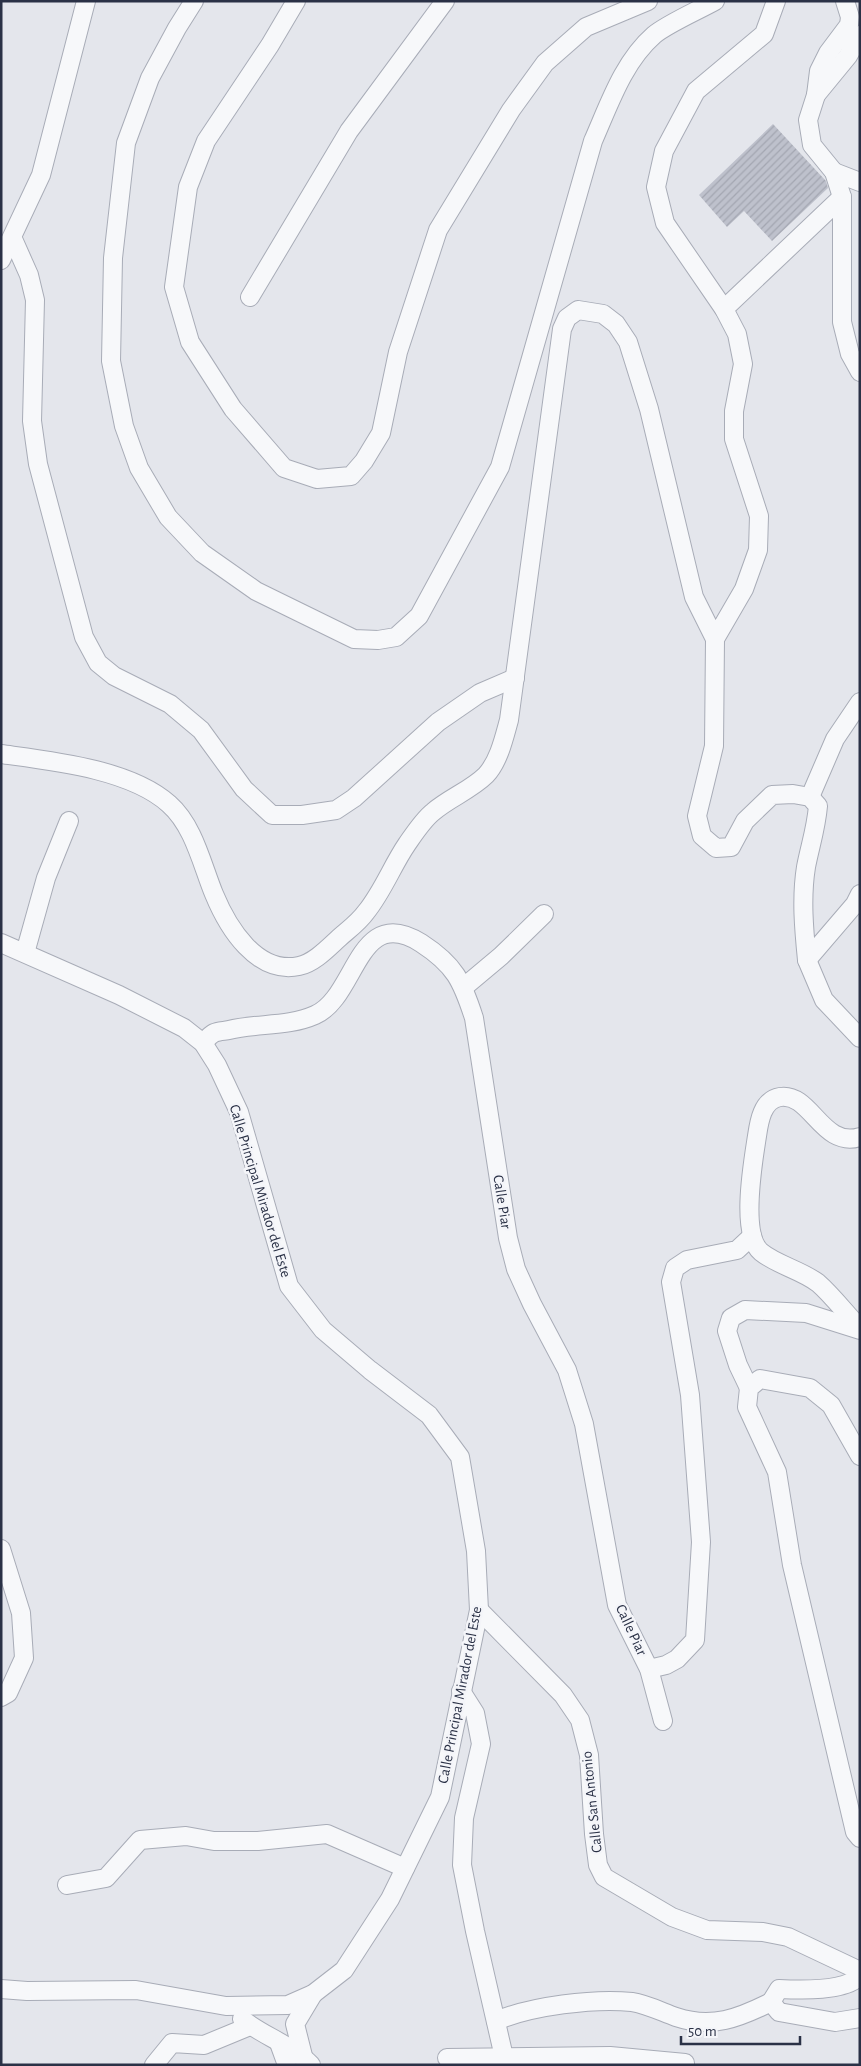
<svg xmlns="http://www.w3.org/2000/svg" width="861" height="2066" font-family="'Alegreya Sans',sans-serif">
  <defs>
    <pattern id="building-hatch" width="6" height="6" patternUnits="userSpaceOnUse" patternTransform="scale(1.25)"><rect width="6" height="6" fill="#bec1cc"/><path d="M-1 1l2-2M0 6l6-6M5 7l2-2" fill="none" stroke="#a3a6b1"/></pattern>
  </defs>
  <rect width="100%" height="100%" fill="#e4e6ec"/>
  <polygon fill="url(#building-hatch)" points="773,124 826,181 828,188 772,241 744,211 727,227 699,195"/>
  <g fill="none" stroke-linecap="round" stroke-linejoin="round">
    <defs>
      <g id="minor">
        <path d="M194,1L177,28L150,78L126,143L113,258L111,361L124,426L139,468L168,517L202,553L256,591L354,639L378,640L396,637L419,616L500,467L593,141C609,105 623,62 654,35C667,24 699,10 715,1"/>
        <polyline points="296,1 270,45 206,141 188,187 174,287 190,342 233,409 284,468 317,479 351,476 364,461 381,433 398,352 438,230 511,110 545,63 586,27 648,1"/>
        <polyline points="845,1 850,17 849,25 828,53 819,71 816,95 808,120 812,145 834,172 842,197 842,322 850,354 860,372"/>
        <polyline points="816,95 848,56 860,35"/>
        <polyline points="834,172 860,182"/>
        <polyline points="13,239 29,275 35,300 32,421 38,464 84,637 98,663 114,676 170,704 201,730 244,789 272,815 302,815 336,810 354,798 438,722 480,693 515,678"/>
        <polyline points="1,260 41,175 86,1"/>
        <polyline points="250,297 349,131 445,1"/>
        <polyline points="724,309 842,197"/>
        <path d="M715,639L714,746L697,816L702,836L716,848L731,847L745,821L772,795L793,794L810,797L818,806C816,829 810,846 806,867C801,898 804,930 807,960L855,904L860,894"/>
        <path d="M1,754C52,761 130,769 169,804C194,826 202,865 214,894C228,928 257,975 299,966C314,963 328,948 339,938C348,930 359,922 366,912C383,891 392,866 407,844C414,834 423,820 433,812C449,798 471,790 486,775C499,761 504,738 509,720L562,329L567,318L578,310L603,314L616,324L628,342L649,409L694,597L715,639L744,589L758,550L759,516L734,439V411L743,364L737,334L724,309L665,223L656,187L664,151L696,91L764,34L776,1"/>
        <polyline points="810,797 835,739 860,702"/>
        <polyline points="1,943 119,995 184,1028 203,1043 217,1065 239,1112 289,1286 323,1330 370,1370 429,1415 460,1457 476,1551 479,1610 440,1797 390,1899 344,1970 313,1994 288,2005 226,2006 136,1990 27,1991 1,1989"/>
        <polyline points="25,953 46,878 69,821"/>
        <polyline points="807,960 824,1000 860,1038"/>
        <polyline points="464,987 501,956 544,914"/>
        <path d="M203,1043C206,1040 210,1035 214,1033C218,1031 225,1031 229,1030C257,1023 288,1027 315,1015C357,997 357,903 421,943C455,965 462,981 474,1018L508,1238L516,1269L532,1304L567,1370L584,1424L617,1605L649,1669L663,1721"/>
        <path d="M860,1137C822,1149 811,1092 780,1097C762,1100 759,1122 757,1136C753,1162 740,1234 761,1252C777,1265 801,1270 818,1283C833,1296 846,1314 860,1328"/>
        <polyline points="749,1388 738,1365 727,1331 731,1318 745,1310 806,1313 860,1330"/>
        <polyline points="860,1456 831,1405 810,1388 760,1379 749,1388 747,1407 777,1472 792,1565 855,1832 860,1838"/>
        <polyline points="1,1549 21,1613 24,1658 8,1693 1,1697"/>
        <polyline points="479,1610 563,1695 580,1720 589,1755 594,1834 598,1865 604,1877 672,1917 707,1930 763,1932 788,1937 860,1971"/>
        <polyline points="649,1669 666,1665 677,1659 695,1640 701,1542 690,1395 671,1282 675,1268 687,1260 737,1250 752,1236"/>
        <polyline points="461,1691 475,1713 481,1744 464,1818 462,1865 475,1931 504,2057"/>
        <polyline points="67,1885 106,1878 140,1840 186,1836 214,1841 258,1841 327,1834 405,1868"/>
        <path d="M860,1976C845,1992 800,1990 779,1989L771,2002L779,2012L835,2022L860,2018"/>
        <path d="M242,2019C263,2036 292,2045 311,2065"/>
        <path d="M496,2021C531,2006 594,1998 632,2002C646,2004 662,2012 676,2017C712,2029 739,2018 771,2002"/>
        <polyline points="279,2043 287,2065"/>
        <polyline points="303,2056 295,2024 313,1994"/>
        <polyline points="447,2058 610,2056 685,2063"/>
        <polyline points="154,2065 172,2043 204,2045 250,2026"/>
      </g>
    </defs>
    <use href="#minor" stroke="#a8acb7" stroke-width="20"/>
    <use href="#minor" stroke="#f7f8fa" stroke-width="18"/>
  </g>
  <g text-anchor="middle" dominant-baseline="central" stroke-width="5" stroke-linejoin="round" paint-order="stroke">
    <g font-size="15" fill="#2a3146" stroke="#f4f5f9">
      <text transform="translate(260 1191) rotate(73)">Calle Principal Mirador del Este</text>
      <text transform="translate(502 1202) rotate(81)">Calle Piar</text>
      <text transform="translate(631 1630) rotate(65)">Calle Piar</text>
      <text transform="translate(460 1695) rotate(-79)">Calle Principal Mirador del Este</text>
      <text transform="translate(592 1802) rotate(-96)">Calle San Antonio</text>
    </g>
  </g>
  <rect width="861" height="2066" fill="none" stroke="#2a3146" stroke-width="5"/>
  <path d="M681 2036v8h119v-8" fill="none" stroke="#2a3146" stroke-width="2.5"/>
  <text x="688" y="2036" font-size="15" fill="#2a3146" stroke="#f4f5f9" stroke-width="4" paint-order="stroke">50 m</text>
</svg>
